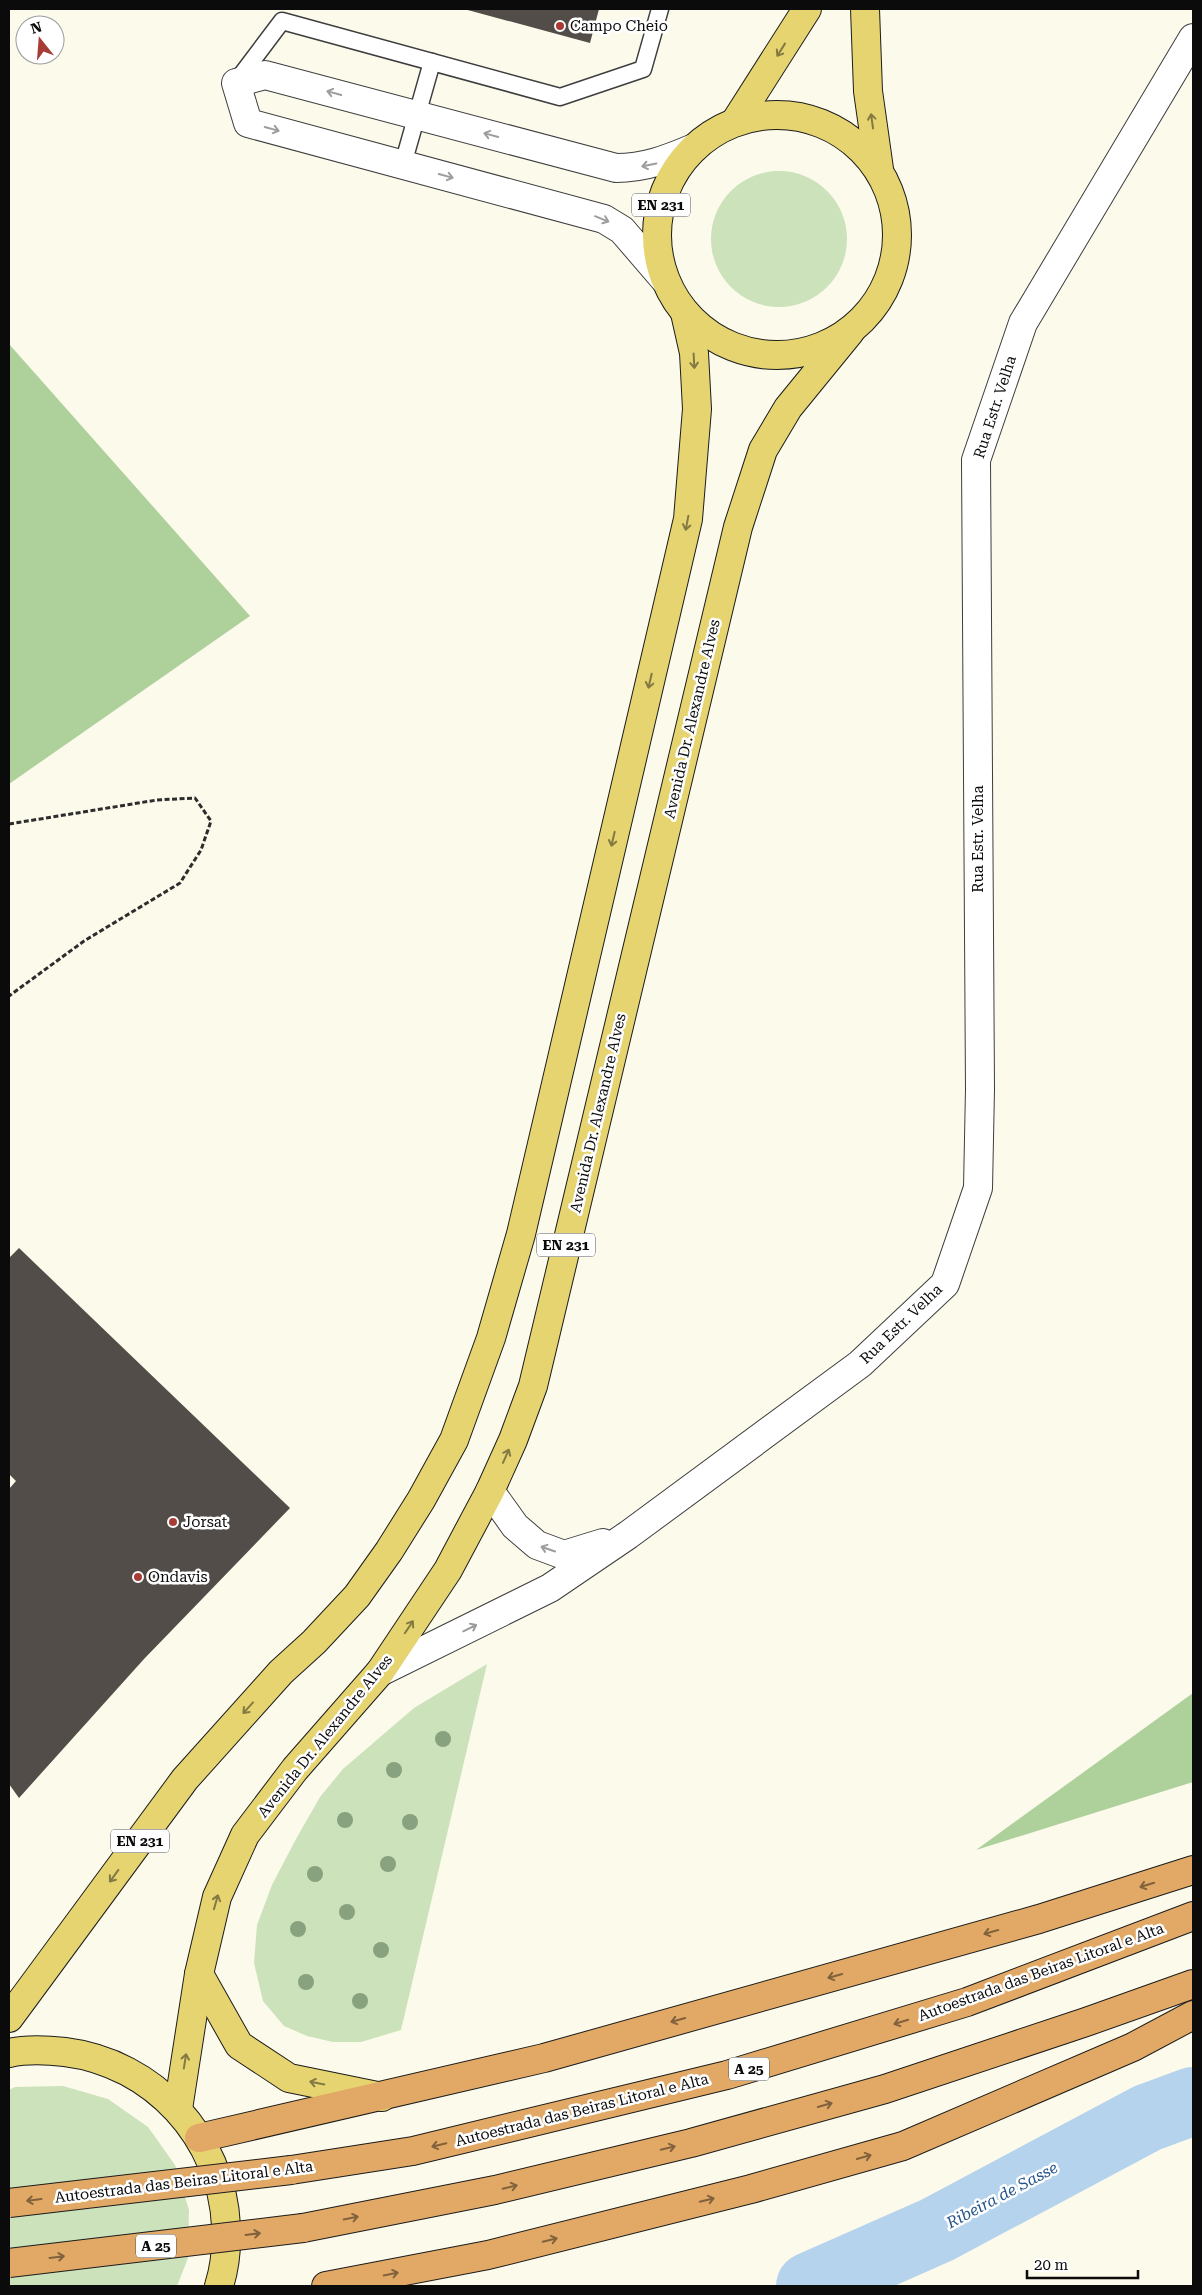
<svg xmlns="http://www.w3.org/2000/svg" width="1202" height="2295" font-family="'Roboto Serif',serif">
  <rect width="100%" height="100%" fill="#fcfaeb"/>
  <g fill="#cbe2ba">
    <circle cx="779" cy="239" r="68"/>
    <polygon points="487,1664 401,2030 361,2042 333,2042 307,2036 284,2026 263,2001 254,1963 257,1925 272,1885 296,1839 320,1797 343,1769 414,1708"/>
    <polygon points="63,2086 108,2099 148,2127 175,2165 189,2210 188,2258 177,2286 9,2286 9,2090 15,2087"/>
  </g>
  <g fill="#aed09b">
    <polygon points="9,344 250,616 9,784"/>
    <polygon points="1193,1693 1193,1782 976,1850"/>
  </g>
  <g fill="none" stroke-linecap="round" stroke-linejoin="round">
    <polyline stroke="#b6d3ed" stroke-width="68" points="810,2286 937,2230 1147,2118 1193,2101"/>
  </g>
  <g fill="#524d49">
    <polygon points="464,9 599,9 590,43"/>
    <polygon points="19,1248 290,1508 144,1659 19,1798 9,1784 9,1489 16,1481 9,1474 9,1258"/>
  </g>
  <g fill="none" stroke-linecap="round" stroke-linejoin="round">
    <defs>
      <g id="service">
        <polyline points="236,82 282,21 560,97 643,69 660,9"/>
        <polyline points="403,164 432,62"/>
      </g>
      <g id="minor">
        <path d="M665,280L622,230L604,219L248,123L236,83L265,75L616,168C645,168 668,159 694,148"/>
        <polyline points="490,1491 515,1526 537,1545 564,1555 603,1543"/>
        <polyline points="380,1672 550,1588 628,1535 860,1364 945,1284 978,1188 980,1089 976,460 1023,323 1193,38"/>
      </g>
      <g id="primary">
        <polyline points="865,9 868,91 879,169"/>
        <circle cx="777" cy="235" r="120"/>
        <polyline points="735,122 807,9"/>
        <polyline points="199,1974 239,2045 289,2078 382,2097"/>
        <polyline points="9,2018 185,1779 281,1672 314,1642 357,1596 389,1551 421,1500 454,1440 491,1338 521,1234 688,519 697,409 694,353 685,313"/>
        <path d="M9,2053C27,2049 47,2050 65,2052C154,2063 222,2138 226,2226C227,2246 225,2267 219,2286"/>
        <polyline points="178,2109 199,1974 217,1897 245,1835 295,1769 380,1672 448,1570 490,1491 513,1440 533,1386 738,527 763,450 788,408 850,332"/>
      </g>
      <g id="motorway">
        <polyline points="199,2138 544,2058 1039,1919 1193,1870"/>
        <polyline points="291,2170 413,2151 727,2075 967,2002 1193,1916"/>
        <polyline points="303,2228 495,2190 691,2143 885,2089 1086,2022 1193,1984"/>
        <polyline points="326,2286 488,2255 751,2189 903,2146 1133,2047 1193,2015"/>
      </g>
    </defs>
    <use href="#service" stroke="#3e3e3e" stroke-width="19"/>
    <use href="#minor" stroke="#3e3e3e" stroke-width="30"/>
    <use href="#primary" stroke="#1c1c1c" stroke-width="30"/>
    <use href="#motorway" stroke="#1c1c1c" stroke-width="30"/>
    <polyline stroke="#2d2d2d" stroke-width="3" stroke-dasharray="5 2.5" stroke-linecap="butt" points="9,824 157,800 195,798 211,821 201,850 180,883 84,941 9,996"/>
    <use href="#service" stroke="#fff" stroke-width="16"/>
    <use href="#minor" stroke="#fff" stroke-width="28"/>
    <use href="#primary" stroke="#e6d471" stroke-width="28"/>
    <use href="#motorway" stroke="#e1a965" stroke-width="28"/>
    <defs>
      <g id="motorway-bridge">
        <polyline points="9,2203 291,2170"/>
        <polyline points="9,2263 303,2228"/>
      </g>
    </defs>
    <use href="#motorway-bridge" stroke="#1c1c1c" stroke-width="30" stroke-linecap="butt"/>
    <use href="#motorway-bridge" stroke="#e1a965" stroke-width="28"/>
  </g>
  <g fill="#88a17e">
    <circle cx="443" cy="1739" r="8"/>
    <circle cx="394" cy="1770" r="8"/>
    <circle cx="345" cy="1820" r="8"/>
    <circle cx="410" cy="1822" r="8"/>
    <circle cx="388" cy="1864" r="8"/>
    <circle cx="315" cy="1874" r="8"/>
    <circle cx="347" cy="1912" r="8"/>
    <circle cx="298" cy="1929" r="8"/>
    <circle cx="381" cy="1950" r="8"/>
    <circle cx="306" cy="1982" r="8"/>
    <circle cx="360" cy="2001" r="8"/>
  </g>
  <defs><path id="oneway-shaft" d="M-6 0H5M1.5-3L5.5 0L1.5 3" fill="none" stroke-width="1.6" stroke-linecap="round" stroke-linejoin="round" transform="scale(1.25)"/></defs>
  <g stroke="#837a43">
    <use href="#oneway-shaft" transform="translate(781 50) rotate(122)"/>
    <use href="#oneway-shaft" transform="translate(872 121) rotate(-98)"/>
    <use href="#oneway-shaft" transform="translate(694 361) rotate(87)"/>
    <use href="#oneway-shaft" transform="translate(687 523) rotate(101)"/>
    <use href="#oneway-shaft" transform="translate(650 681) rotate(103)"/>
    <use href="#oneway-shaft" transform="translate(613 839) rotate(103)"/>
    <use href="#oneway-shaft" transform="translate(506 1456) rotate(-66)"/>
    <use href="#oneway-shaft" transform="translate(409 1627) rotate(-56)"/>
    <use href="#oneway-shaft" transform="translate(248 1708) rotate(132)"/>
    <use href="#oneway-shaft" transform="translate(114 1876) rotate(126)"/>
    <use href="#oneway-shaft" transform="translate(216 1902) rotate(-74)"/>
    <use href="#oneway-shaft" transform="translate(185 2061) rotate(-81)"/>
    <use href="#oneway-shaft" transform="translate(317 2083) rotate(-169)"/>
  </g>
  <g stroke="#9d9d9d">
    <use href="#oneway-shaft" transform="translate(334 93) rotate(-165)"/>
    <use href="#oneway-shaft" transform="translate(272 129) rotate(15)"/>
    <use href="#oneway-shaft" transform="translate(491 135) rotate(-165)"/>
    <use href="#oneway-shaft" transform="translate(649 165) rotate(168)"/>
    <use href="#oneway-shaft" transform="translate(446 176) rotate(15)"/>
    <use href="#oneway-shaft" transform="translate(602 219) rotate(22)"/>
    <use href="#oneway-shaft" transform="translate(548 1549) rotate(-161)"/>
    <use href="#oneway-shaft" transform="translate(470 1628) rotate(-26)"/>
  </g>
  <g stroke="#81623c">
    <use href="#oneway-shaft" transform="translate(1147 1885) rotate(163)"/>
    <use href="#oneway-shaft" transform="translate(991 1932) rotate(164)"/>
    <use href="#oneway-shaft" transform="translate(835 1976) rotate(164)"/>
    <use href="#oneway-shaft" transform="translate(678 2020) rotate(164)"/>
    <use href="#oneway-shaft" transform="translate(901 2022) rotate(163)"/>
    <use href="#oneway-shaft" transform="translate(825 2105) rotate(-16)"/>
    <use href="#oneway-shaft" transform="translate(439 2145) rotate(166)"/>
    <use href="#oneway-shaft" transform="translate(668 2148) rotate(-14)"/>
    <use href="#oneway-shaft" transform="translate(864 2157) rotate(-16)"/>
    <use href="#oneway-shaft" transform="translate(510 2187) rotate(-14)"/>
    <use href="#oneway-shaft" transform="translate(34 2200) rotate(173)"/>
    <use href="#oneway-shaft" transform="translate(707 2200) rotate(-14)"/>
    <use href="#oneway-shaft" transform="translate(351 2218) rotate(-11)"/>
    <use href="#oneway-shaft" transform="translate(253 2234) rotate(-7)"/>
    <use href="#oneway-shaft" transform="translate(550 2240) rotate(-14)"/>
    <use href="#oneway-shaft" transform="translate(57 2257) rotate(-7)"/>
    <use href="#oneway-shaft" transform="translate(391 2274) rotate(-11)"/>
  </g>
  <g fill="#a73b36" stroke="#fff" stroke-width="2">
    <circle cx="560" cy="26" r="5"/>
    <circle cx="173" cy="1522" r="5"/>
    <circle cx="138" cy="1577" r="5"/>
  </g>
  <g text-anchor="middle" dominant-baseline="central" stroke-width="5" stroke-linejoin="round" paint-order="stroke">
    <g fill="#fff" stroke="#545454" stroke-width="1">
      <rect x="632" y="193.5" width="58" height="23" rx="4"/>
      <rect x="537" y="1233.5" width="58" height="23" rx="4"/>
      <rect x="111" y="1829.5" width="58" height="23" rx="4"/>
      <rect x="729" y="2057.5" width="40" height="23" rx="4"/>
      <rect x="136" y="2234.5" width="40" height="23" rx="4"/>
    </g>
    <g font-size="14" font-weight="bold" fill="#0b0b0b">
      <text x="661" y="205">EN 231</text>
      <text x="566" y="1245">EN 231</text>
      <text x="140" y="1841">EN 231</text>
      <text x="749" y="2069">A 25</text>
      <text x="156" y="2246">A 25</text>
    </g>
    <g font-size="15" fill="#0b0b0b" stroke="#fff" text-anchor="start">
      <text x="570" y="26">Campo Cheio</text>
      <text x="183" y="1522">Jorsat</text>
      <text x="148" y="1577">Ondavis</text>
    </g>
    <g font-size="15" fill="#0b0b0b" stroke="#fff">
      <text transform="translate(995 407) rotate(-72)">Rua Estr. Velha</text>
      <text transform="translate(692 719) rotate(-77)">Avenida Dr. Alexandre Alves</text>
      <text transform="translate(978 839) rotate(-90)">Rua Estr. Velha</text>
      <text transform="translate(598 1113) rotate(-77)">Avenida Dr. Alexandre Alves</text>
      <text transform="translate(901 1324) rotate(-44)">Rua Estr. Velha</text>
      <text transform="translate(325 1736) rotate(-51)">Avenida Dr. Alexandre Alves</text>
      <text transform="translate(1041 1972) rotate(-20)">Autoestrada das Beiras Litoral e Alta</text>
      <text transform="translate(582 2110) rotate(-14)">Autoestrada das Beiras Litoral e Alta</text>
      <text transform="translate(184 2182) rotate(-7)">Autoestrada das Beiras Litoral e Alta</text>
    </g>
    <g font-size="16" font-style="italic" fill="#26558b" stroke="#fff">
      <text transform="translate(1002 2195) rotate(-28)">Ribeira de Sasse</text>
    </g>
  </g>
  <rect width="1202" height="2295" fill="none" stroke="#0b0b0b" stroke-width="20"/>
  <g transform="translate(40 40) rotate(343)"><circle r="24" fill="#ffffff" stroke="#9d9d9d"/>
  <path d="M0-4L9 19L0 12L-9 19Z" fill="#a73b36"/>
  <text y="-8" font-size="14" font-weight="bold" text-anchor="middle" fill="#0b0b0b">N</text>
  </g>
  <path d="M1027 2270v8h111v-8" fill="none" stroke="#0b0b0b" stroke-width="2.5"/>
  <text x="1034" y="2270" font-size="15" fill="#0b0b0b" stroke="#ffffff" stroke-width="4" paint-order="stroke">20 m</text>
</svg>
